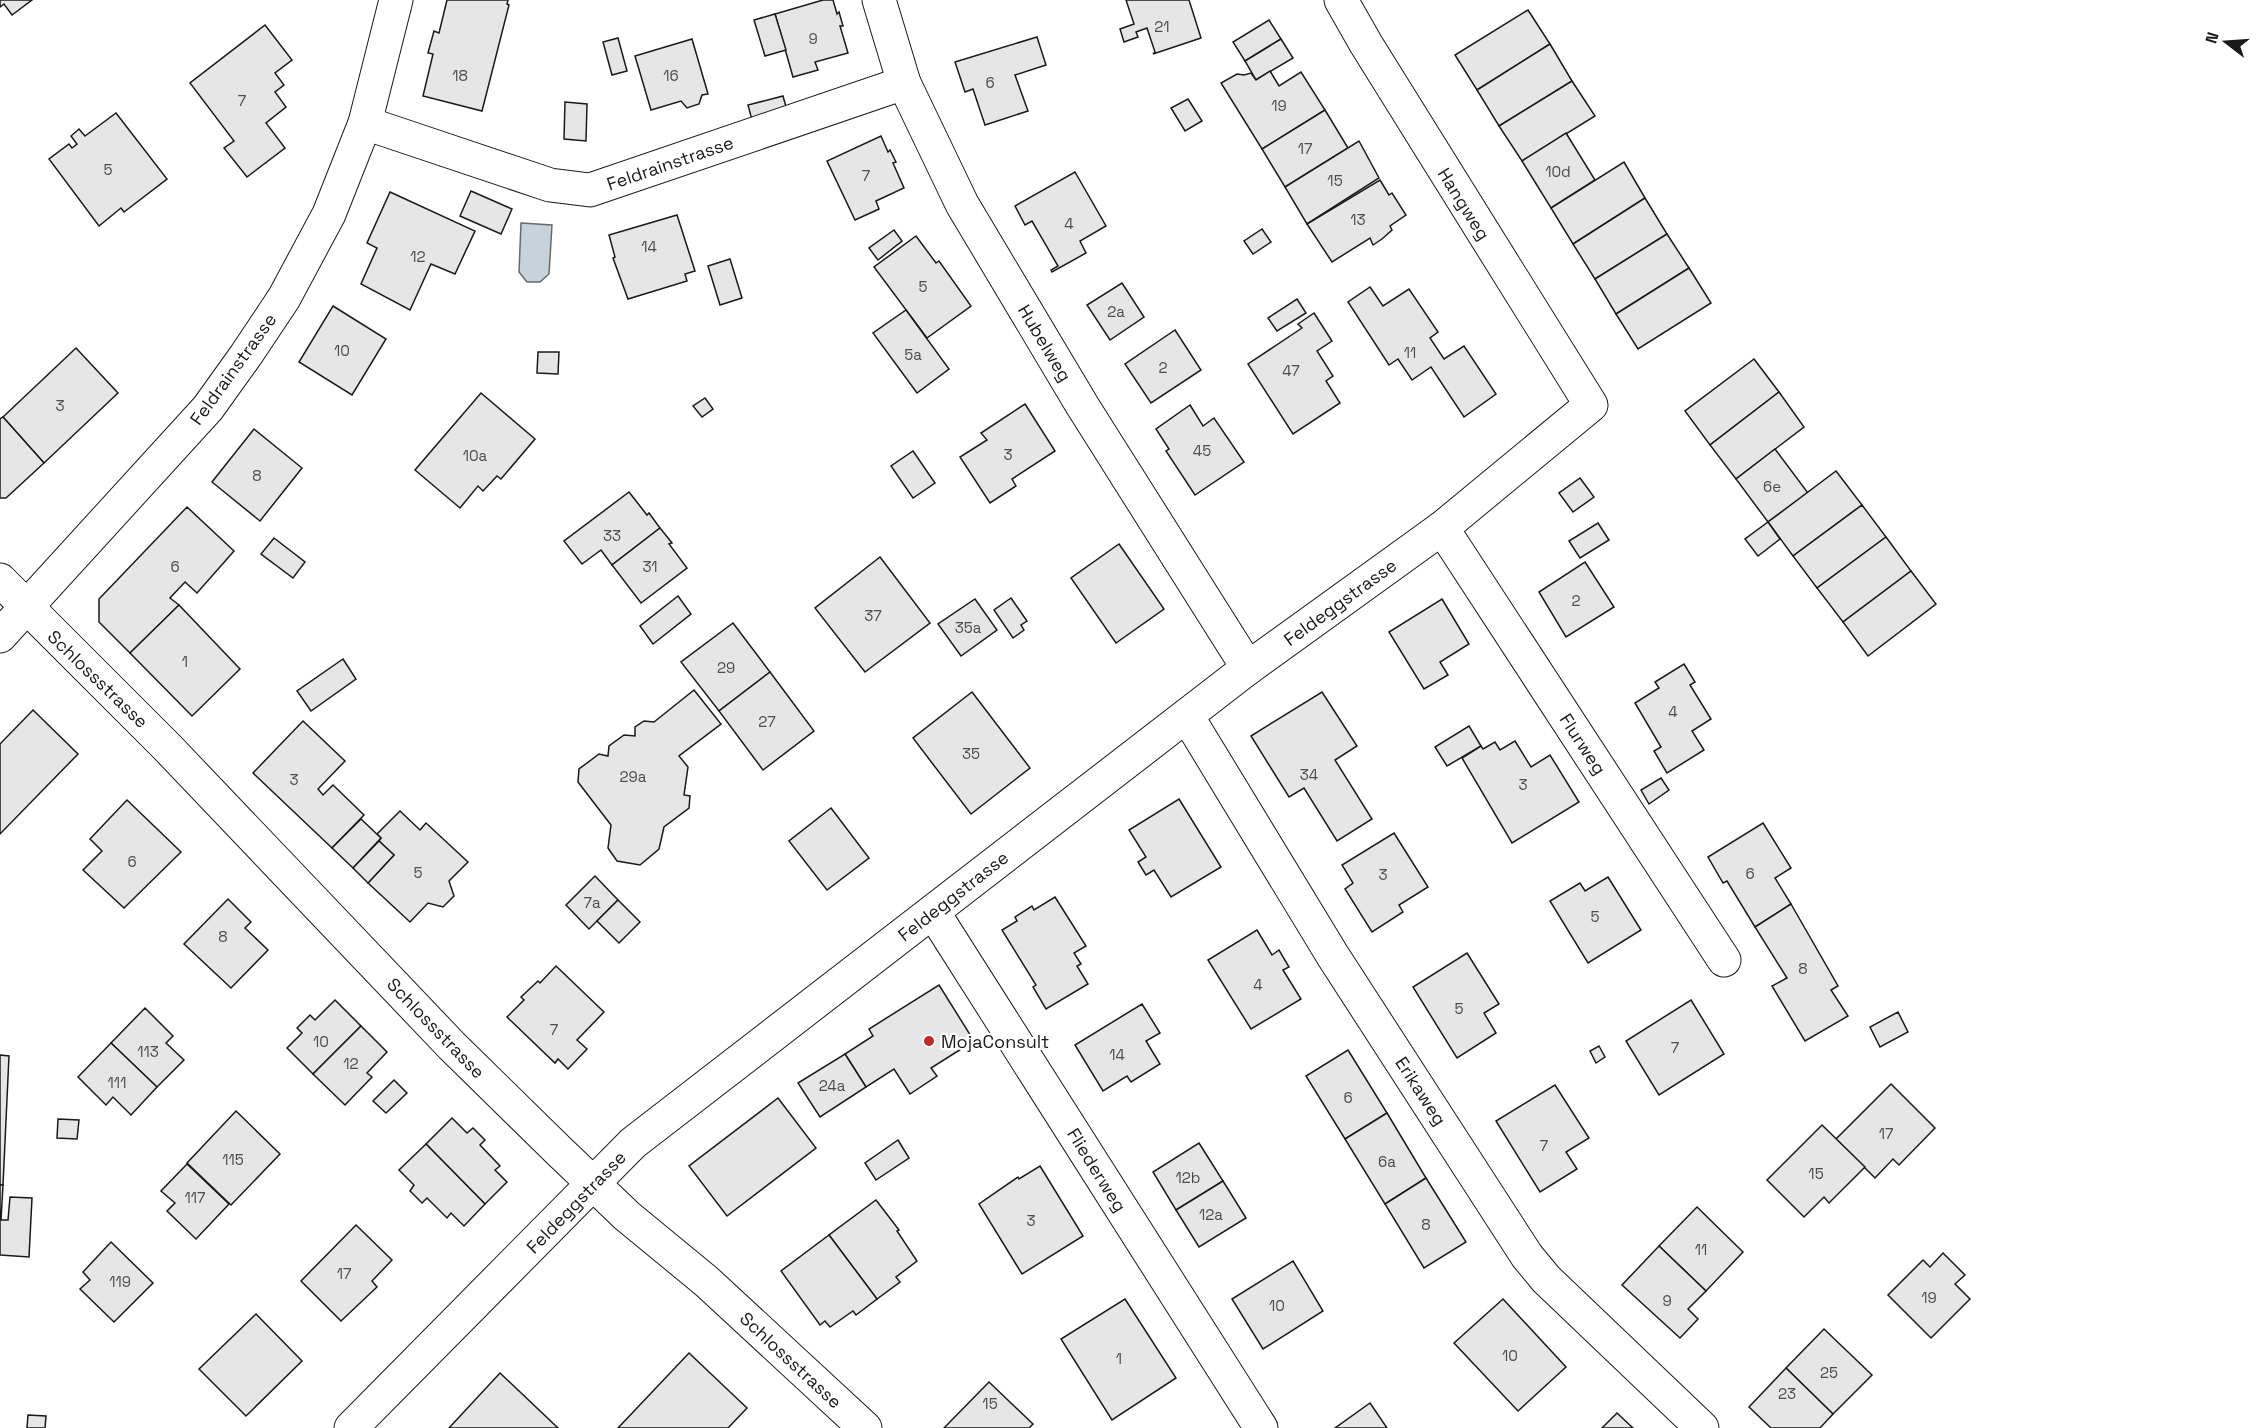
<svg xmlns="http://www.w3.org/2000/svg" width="2268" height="1428" font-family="'Space Grotesk',sans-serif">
  <rect width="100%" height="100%" fill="#fff"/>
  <polygon fill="#c6d2dc" stroke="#6a6a6a" stroke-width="1.5" points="521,223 552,225 549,274 540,282 527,282 519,272"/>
  <g fill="#e6e6e6" stroke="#1a1a1a" stroke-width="1.5">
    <polygon points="0,0 32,0 12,15 4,4 0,7"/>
    <polygon points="447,0 508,0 507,4 509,5 482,111 423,96 433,54 428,53 434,31 439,33"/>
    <polygon points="823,0 833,0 837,14 839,12 843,26 840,26 848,53 815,62 818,70 793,77 775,14"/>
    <polygon points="1126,0 1189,0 1201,38 1153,54 1155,52 1147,28 1136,32 1138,37 1124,42 1120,29 1134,24"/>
    <polygon points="1528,10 1550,44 1477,90 1455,55"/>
    <polygon points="775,14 786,50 765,56 754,20"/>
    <polygon points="1269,20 1281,39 1245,61 1233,42"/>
    <polygon points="265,25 292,60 275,73 284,85 275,92 286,107 266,123 285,148 247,177 224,148 234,141 190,83"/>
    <polygon points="1037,37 1046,65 1015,75 1028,111 985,125 973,89 965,92 955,62"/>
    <polygon points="618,38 627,71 612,75 603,42"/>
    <polygon points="692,39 708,94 702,95 699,104 687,108 681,101 651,110 635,56"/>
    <polygon points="1281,39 1293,58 1256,80 1245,61"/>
    <polygon points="1550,44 1572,81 1499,126 1477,90"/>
    <polygon points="1270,71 1279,86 1301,72 1325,110 1262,149 1221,83 1237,74 1244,75 1251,73 1256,80"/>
    <polygon points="1572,81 1595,116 1522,161 1499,126"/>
    <polygon points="783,96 788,114 753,124 748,105"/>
    <polygon points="1188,99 1202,121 1185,131 1171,108"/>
    <polygon points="565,102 587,104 586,141 564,139"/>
    <polygon points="1325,110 1348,148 1285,187 1262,149"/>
    <polygon points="116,113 167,179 124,212 121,208 99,226 49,159 69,144 72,148 77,144 71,136 79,129 85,136"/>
    <polygon points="1566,133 1595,180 1551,208 1522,161"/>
    <polygon points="881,136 888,152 890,150 896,162 893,163 904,188 876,201 879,209 855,220 827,161"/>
    <polygon points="1359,141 1379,178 1307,224 1285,187"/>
    <polygon points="1624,162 1645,198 1573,244 1551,208"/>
    <polygon points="1075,172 1106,226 1080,241 1086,253 1052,272 1051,270 1058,266 1032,221 1025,225 1015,206"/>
    <polygon points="1380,180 1389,195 1392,193 1406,215 1390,226 1392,230 1382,239 1373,245 1370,238 1332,262 1307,224"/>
    <polygon points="471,191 512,209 501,234 460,216"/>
    <polygon points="390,192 475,231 455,274 431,264 410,310 361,284 377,248 367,243"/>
    <polygon points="1645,198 1667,234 1595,279 1573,244"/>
    <polygon points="677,215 695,271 685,274 687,281 628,299 613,258 615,257 609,235"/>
    <polygon points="1262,229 1271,242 1253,254 1244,241"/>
    <polygon points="894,230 902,241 878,260 869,248"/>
    <polygon points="1667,234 1689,268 1616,314 1595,279"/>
    <polygon points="916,236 936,263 939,261 971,306 927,338 874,267"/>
    <polygon points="730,259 742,298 720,305 708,266"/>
    <polygon points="1689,268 1711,303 1638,349 1616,314"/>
    <polygon points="1122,283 1144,317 1110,340 1087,305"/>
    <polygon points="1370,287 1383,306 1409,289 1438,332 1430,338 1444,359 1464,346 1496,394 1464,417 1431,367 1412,380 1398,359 1389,365 1348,302"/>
    <polygon points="1297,299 1306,313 1277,331 1268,318"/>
    <polygon points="333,306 386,339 352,395 299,362"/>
    <polygon points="906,310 949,369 917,393 873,333"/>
    <polygon points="1314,313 1332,341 1317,351 1333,376 1326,381 1340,403 1293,434 1248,364 1302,328 1298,324"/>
    <polygon points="1175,330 1201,370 1151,403 1125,364"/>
    <polygon points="76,348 118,393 44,463 3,417"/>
    <polygon points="538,352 559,352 558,374 537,373"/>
    <polygon points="1754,359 1779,392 1710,445 1685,411"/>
    <polygon points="1779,392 1804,427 1736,479 1710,445"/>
    <polygon points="481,393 535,439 501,479 497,476 483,491 478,486 460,508 415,470"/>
    <polygon points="705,398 713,409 702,417 693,406"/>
    <polygon points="1025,404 1055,451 1012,479 1016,486 990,503 960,457 987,440 981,433"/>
    <polygon points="1190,405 1203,426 1214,418 1244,462 1195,495 1166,451 1169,449 1156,429"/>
    <polygon points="3,417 44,463 6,498 0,498 0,419"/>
    <polygon points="254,429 302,468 260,521 212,482"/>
    <polygon points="1775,449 1808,493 1768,522 1736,479"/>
    <polygon points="913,451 935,483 913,498 891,466"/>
    <polygon points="1836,471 1862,505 1793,556 1768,522"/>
    <polygon points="1580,478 1594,497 1573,512 1559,493"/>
    <polygon points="629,492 647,515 649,513 660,528 612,565 601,550 582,564 564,541"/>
    <polygon points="1862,505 1886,537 1817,588 1793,556"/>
    <polygon points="187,507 234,551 197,593 185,582 170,598 179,605 130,653 99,622 99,599"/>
    <polygon points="1768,522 1780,539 1758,556 1745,539"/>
    <polygon points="1598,523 1609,540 1580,558 1569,541"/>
    <polygon points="660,528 672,543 669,544 687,568 641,603 612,565"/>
    <polygon points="1886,537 1911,571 1843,622 1817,588"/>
    <polygon points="274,538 305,562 293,578 261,554"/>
    <polygon points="1119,544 1164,609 1116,643 1071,578"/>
    <polygon points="880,557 930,623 865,672 815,608"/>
    <polygon points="1585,562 1614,607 1566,637 1539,592"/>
    <polygon points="1911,571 1936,604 1868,656 1843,622"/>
    <polygon points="678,596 691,614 653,644 640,626"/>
    <polygon points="1011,598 1027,621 1021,625 1024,630 1013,638 994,610"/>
    <polygon points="975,599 997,630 961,656 938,624"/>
    <polygon points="1442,599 1469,644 1440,662 1448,675 1424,689 1389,632"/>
    <polygon points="179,605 240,669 192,716 130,653"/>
    <polygon points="733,623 770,672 719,711 681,662"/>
    <polygon points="343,659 356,679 311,711 297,691"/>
    <polygon points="1684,664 1695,682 1690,685 1711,719 1692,731 1704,750 1667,773 1654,751 1661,747 1635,703 1659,688 1655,682"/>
    <polygon points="770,672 814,731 763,770 719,711"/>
    <polygon points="694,690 721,724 679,756 688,767 684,795 690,796 689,808 664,827 659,849 640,865 617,861 608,848 611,825 578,782 579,769 599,754 608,756 609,746 624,735 635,736 635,727 644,721 654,722"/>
    <polygon points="972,692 1030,768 971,814 913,738"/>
    <polygon points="1322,692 1357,746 1335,760 1372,819 1337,841 1304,788 1289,797 1251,736"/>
    <polygon points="33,710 78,754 0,834 0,744"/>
    <polygon points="303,721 345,761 318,789 323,795 333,785 364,815 332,848 253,773"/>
    <polygon points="1469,726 1481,746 1447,766 1435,747"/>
    <polygon points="1515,741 1531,767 1550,755 1579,802 1512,843 1462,758 1481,746 1483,749 1495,742 1500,750"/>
    <polygon points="1661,778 1669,790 1649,804 1641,790"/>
    <polygon points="1179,799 1221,867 1171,897 1154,870 1146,875 1138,862 1146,857 1129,830"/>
    <polygon points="127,800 181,852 124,908 83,870 102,851 90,839"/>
    <polygon points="831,808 869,858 827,890 789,841"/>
    <polygon points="400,811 420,830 426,823 468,862 449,881 454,896 443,907 428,903 410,922 368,883 394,855 379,841 381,838 377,834"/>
    <polygon points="361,819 381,838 353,868 332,848"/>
    <polygon points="1763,823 1791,868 1775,878 1791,904 1755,927 1727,881 1723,883 1708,857"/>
    <polygon points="1394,833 1428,887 1399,905 1403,912 1372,932 1345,889 1353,883 1342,865"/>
    <polygon points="379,841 394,855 368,883 353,868"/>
    <polygon points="595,876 618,900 589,929 566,905"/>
    <polygon points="1608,877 1641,930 1588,963 1550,901 1580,883 1585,891"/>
    <polygon points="1055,897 1086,946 1074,953 1081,964 1077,966 1088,984 1046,1009 1033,987 1036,985 1002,930 1017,921 1015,917 1032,906 1034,910"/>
    <polygon points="228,899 251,922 245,928 268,950 231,988 184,944"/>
    <polygon points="618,900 640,922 619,943 597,921"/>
    <polygon points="1791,904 1838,986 1831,990 1848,1016 1805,1041 1772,986 1787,978 1755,927"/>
    <polygon points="1257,930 1272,955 1279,950 1289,967 1283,970 1301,999 1251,1029 1208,960"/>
    <polygon points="1467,953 1499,1004 1484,1013 1496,1033 1457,1058 1413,987"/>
    <polygon points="556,966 604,1012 577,1040 587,1049 568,1069 558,1059 555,1063 507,1017 524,1000 521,997 538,981 540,983"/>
    <polygon points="939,985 974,1041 931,1068 937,1076 910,1094 894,1069 866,1087 845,1054 873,1036 869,1029"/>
    <polygon points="335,1000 361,1026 313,1074 287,1048 302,1033 297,1028 310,1015 315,1020"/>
    <polygon points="1691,1000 1724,1054 1659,1095 1626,1041"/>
    <polygon points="1142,1004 1160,1033 1146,1041 1160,1064 1131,1082 1127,1076 1103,1091 1075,1045"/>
    <polygon points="145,1008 173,1036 166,1043 184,1060 157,1087 111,1043"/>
    <polygon points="1898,1012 1908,1032 1880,1047 1870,1027"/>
    <polygon points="361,1026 387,1052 367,1073 372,1077 345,1105 313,1074"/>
    <polygon points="111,1043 157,1087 131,1115 113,1097 106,1105 78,1077"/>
    <polygon points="1599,1046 1605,1057 1596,1063 1590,1051"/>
    <polygon points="1348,1050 1387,1113 1345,1139 1306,1076"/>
    <polygon points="845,1054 866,1087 820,1117 798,1083"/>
    <polygon points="0,1055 9,1056 3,1185 0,1185"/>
    <polygon points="394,1080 407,1093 386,1113 373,1101"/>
    <polygon points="1891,1084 1935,1128 1899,1165 1893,1159 1875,1178 1836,1139"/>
    <polygon points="1555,1085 1589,1138 1566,1152 1577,1169 1540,1192 1496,1121"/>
    <polygon points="778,1098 816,1148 727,1216 689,1166"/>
    <polygon points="236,1111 280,1154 231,1205 187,1163"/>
    <polygon points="1387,1113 1426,1178 1385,1204 1345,1139"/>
    <polygon points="452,1118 467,1133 473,1128 485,1140 480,1145 500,1166 495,1170 507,1182 485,1204 426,1144"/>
    <polygon points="58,1119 79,1120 77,1139 57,1138"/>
    <polygon points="1822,1125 1865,1167 1829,1203 1824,1197 1804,1217 1767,1180"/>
    <polygon points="898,1140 909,1158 876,1180 865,1163"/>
    <polygon points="1199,1143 1223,1181 1176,1210 1153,1172"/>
    <polygon points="426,1144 485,1204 464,1226 451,1213 447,1218 427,1198 422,1203 410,1191 414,1185 399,1170"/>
    <polygon points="187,1164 229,1204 196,1239 167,1211 175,1203 161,1191"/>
    <polygon points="1040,1166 1083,1236 1022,1274 979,1204 1018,1177 1019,1179"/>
    <polygon points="1426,1178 1466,1242 1424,1268 1385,1204"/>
    <polygon points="1223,1181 1246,1218 1199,1247 1176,1210"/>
    <polygon points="0,1185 3,1185 1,1220 8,1220 10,1197 32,1198 29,1257 0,1255"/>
    <polygon points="876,1200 899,1230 897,1231 917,1261 896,1277 900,1282 877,1299 829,1235"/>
    <polygon points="1697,1207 1743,1252 1706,1291 1659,1246"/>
    <polygon points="356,1225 392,1260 372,1281 377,1287 341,1321 301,1281"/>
    <polygon points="829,1235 877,1299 856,1315 853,1311 830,1327 825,1321 820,1325 781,1271"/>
    <polygon points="111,1242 153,1283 114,1322 80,1289 90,1280 83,1272"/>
    <polygon points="1659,1246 1706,1291 1688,1309 1698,1319 1680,1338 1622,1285"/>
    <polygon points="1943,1253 1965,1275 1955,1284 1970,1299 1931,1338 1888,1295 1923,1260 1930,1267"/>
    <polygon points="1293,1261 1323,1311 1263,1349 1232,1299"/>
    <polygon points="1125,1299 1176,1378 1112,1420 1061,1339"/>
    <polygon points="1503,1299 1566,1367 1518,1411 1454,1343"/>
    <polygon points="256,1314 302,1361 246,1416 199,1369"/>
    <polygon points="1824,1329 1872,1375 1833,1414 1786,1368"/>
    <polygon points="689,1353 747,1408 728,1428 618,1428"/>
    <polygon points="1786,1368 1833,1414 1820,1428 1771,1428 1749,1407"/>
    <polygon points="500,1373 558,1428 449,1428"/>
    <polygon points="989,1382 1033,1424 1029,1428 944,1428"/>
    <polygon points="1370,1403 1387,1428 1335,1428"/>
    <polygon points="1617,1413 1633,1428 1602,1428"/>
    <polygon points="28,1415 46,1416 45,1428 27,1428"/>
  </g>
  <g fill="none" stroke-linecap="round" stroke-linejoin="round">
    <defs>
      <g id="street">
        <polyline points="879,0 904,83 962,204 1082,405 1248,668"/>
        <polyline points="365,123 550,185 590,190 904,83"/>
        <polyline points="1442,528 1724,960"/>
        <polyline points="0,580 167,747 452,1046 558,1150 627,1216 706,1281 865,1428"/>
        <polyline points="0,636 208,408 246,355 284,298 329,214 365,123 396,0"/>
        <polyline points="1187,716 1333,956 1527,1256 1546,1279 1702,1428"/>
        <polyline points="933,912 1261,1428"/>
        <polyline points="351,1428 633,1143 1248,668 1442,528 1591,405 1366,44 1341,0"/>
      </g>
    </defs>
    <use href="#street" stroke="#1a1a1a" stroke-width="35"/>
    <use href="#street" stroke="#fff" stroke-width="33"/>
  </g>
  <circle fill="#c62828" stroke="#fff" stroke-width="2" cx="929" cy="1041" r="6"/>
  <g text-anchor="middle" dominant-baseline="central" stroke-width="4.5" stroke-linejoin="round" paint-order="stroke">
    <g font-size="15" fill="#4d4d4d">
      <text x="1162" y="26">21</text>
      <text x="813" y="38">9</text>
      <text x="460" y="75">18</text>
      <text x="671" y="75">16</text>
      <text x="990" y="82">6</text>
      <text x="242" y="100">7</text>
      <text x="1279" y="105">19</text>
      <text x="1305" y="148">17</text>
      <text x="108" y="169">5</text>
      <text x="1558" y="171">10d</text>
      <text x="866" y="175">7</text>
      <text x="1335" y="180">15</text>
      <text x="1358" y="219">13</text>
      <text x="1069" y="223">4</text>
      <text x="649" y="246">14</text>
      <text x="418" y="256">12</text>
      <text x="923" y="286">5</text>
      <text x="1116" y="311">2a</text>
      <text x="342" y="350">10</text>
      <text x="1410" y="352">11</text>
      <text x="913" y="354">5a</text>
      <text x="1163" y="367">2</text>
      <text x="1291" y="370">47</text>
      <text x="60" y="405">3</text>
      <text x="1202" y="450">45</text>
      <text x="1008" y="454">3</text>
      <text x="475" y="455">10a</text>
      <text x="257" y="475">8</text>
      <text x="1772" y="486">6e</text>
      <text x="612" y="535">33</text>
      <text x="175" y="566">6</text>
      <text x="650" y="566">31</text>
      <text x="1576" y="600">2</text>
      <text x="873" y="615">37</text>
      <text x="968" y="627">35a</text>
      <text x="185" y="661">1</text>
      <text x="726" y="667">29</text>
      <text x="1673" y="711">4</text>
      <text x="767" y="721">27</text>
      <text x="971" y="753">35</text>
      <text x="1309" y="774">34</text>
      <text x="633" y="776">29a</text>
      <text x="294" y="779">3</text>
      <text x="1523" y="784">3</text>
      <text x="132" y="861">6</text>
      <text x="418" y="872">5</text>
      <text x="1750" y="873">6</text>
      <text x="1383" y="874">3</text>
      <text x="592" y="902">7a</text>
      <text x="1595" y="916">5</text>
      <text x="223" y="936">8</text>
      <text x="1803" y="968">8</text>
      <text x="1258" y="984">4</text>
      <text x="1459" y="1008">5</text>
      <text x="554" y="1029">7</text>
      <text x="321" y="1041">10</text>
      <text x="1675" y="1047">7</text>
      <text x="148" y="1051">113</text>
      <text x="1117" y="1054">14</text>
      <text x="351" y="1063">12</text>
      <text x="117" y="1082">111</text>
      <text x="832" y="1085">24a</text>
      <text x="1348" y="1097">6</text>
      <text x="1886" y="1133">17</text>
      <text x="1544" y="1145">7</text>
      <text x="233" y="1159">115</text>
      <text x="1387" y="1161">6a</text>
      <text x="1816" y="1173">15</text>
      <text x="1188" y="1177">12b</text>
      <text x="195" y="1197">117</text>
      <text x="1211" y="1214">12a</text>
      <text x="1031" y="1220">3</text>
      <text x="1426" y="1224">8</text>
      <text x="1701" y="1249">11</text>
      <text x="344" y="1273">17</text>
      <text x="120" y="1281">119</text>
      <text x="1929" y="1297">19</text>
      <text x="1667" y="1300">9</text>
      <text x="1277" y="1305">10</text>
      <text x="1510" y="1355">10</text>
      <text x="1119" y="1358">1</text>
      <text x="1829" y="1372">25</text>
      <text x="1787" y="1393">23</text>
      <text x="990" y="1403">15</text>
    </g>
    <g font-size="18" fill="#1a1a1a" stroke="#fff">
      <text transform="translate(670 163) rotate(-19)">Feldrainstrasse</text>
      <text transform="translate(1464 204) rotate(58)">Hangweg</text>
      <text transform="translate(1045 343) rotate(59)">Hubelweg</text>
      <text transform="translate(233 369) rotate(-54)">Feldrainstrasse</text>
      <text transform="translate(1340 602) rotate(-36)">Feldeggstrasse</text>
      <text transform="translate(98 679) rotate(44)">Schlossstrasse</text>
      <text transform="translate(1583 744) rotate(57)">Flurweg</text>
      <text transform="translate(953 896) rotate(-38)">Feldeggstrasse</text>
      <text transform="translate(436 1028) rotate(46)">Schlossstrasse</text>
      <text transform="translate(1421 1091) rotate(57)">Erikaweg</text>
      <text transform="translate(1097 1170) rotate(58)">Fliederweg</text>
      <text transform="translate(576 1202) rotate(-46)">Feldeggstrasse</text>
      <text transform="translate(791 1360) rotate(43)">Schlossstrasse</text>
    </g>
    <g font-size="18" fill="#1a1a1a" stroke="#fff" text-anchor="start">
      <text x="941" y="1041">MojaConsult</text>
    </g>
  </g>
  <g transform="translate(2226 42) rotate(287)" stroke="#ffffff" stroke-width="4.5" paint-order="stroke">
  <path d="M0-4.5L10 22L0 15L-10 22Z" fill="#1a1a1a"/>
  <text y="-9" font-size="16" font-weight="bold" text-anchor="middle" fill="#1a1a1a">N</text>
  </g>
</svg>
